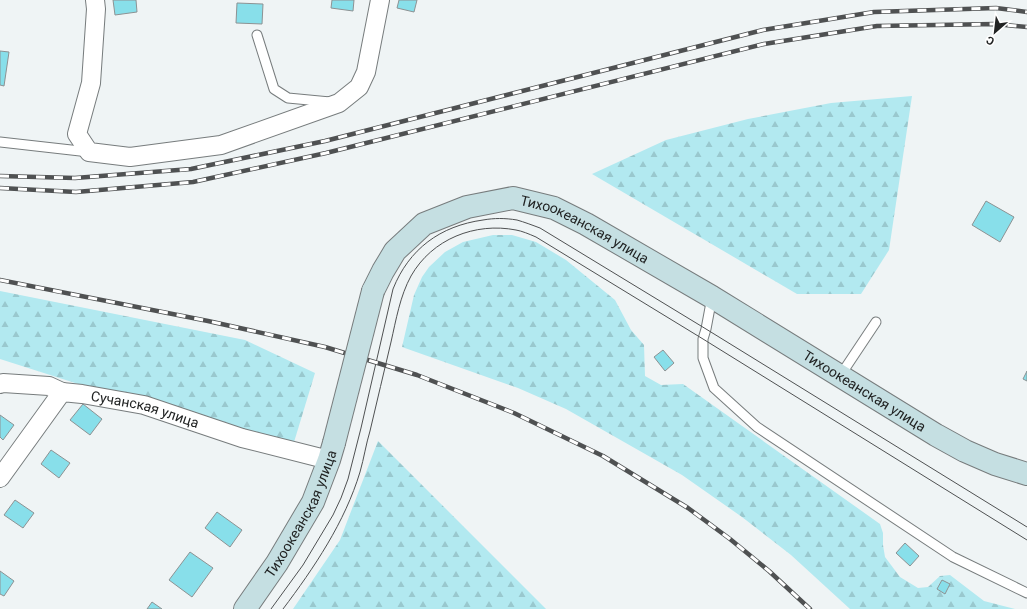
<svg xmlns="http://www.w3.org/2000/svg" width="1027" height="609" font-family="Roboto,sans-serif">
  <defs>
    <pattern id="forest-firs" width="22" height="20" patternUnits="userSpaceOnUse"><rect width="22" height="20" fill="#b2e9f0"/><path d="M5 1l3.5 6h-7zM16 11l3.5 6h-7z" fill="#99c8ce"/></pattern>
  </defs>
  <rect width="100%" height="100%" fill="#eff4f5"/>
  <g fill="url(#forest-firs)">
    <polygon points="912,96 889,250 861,294 797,294 592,174 666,140 748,119 831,103"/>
    <polygon points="493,235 512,235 536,242 566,260 615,300 631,330 644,345 645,376 661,385 683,384 880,524 883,533 883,545 885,557 900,577 918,588 928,587 940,576 950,575 984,601 1015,609 850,609 791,555 742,517 682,475 617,438 566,409 518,388 402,347 414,295 422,277 429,267 445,252 463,242"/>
    <polygon points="0,291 245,340 315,373 291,452 0,359"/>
    <polygon points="378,441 546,609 293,609 340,540"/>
  </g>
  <g fill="#88dfea" stroke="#8d9293">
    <polygon points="113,0 136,0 137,12 115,15"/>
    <polygon points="332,0 354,0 353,11 331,8"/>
    <polygon points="399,0 417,0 414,12 397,8"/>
    <polygon points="237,3 263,4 262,24 236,23"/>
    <polygon points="0,51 9,52 4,86 0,85"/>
    <polygon points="986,201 1014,217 1000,242 972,225"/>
    <polygon points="663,350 674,363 665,371 654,357"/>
    <polygon points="1027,371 1027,381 1023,379"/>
    <polygon points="83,404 102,419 90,435 70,420"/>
    <polygon points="0,415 14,425 3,440 0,437"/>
    <polygon points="51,450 70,463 59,478 41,464"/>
    <polygon points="15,500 34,513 23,528 4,515"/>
    <polygon points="217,512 242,530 230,547 205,528"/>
    <polygon points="905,543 919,556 910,566 896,553"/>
    <polygon points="190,552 213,568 192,597 169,580"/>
    <polygon points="0,571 14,581 4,596 0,594"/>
    <polygon points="942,580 950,584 945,594 937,589"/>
    <polygon points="152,602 162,609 147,609"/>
  </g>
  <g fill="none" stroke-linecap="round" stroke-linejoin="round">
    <defs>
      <g id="lane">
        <polyline points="257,35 274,89 288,98 330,102"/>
        <polyline points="0,142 89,152"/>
        <polyline points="712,297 706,329 703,339 703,358 714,388 757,427 953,557 1027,593"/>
        <polyline points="840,376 876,322"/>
      </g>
      <g id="street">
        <polyline points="95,0 96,9 91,83 77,134 89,152 130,157 221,145 339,103 359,87 366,72 380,0"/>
        <polyline points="0,384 3,383 49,386 62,392"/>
        <path id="s1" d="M0,478L62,392L82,394L144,405L242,438L329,460"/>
      </g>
      <g id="secondary">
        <path id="s2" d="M373,291L383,271L395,251L424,224L467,207L513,198L554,208L586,224L712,297L936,435L965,451L995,464L1027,474"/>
        <path id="s3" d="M245,609L277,563L313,502L329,460L334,443"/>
      </g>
    </defs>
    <use href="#lane" stroke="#777c7d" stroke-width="11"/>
    <use href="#street" stroke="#777c7d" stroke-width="20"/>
    <use href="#secondary" stroke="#777c7d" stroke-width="24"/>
    <use href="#lane" stroke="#fff" stroke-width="9"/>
    <use href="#street" stroke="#fff" stroke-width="18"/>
    <use href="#secondary" stroke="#c5dfe2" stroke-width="22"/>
    <g stroke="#4f5152" stroke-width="1">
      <path d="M271,609L303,565L333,515L341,498L348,479L361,428L393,289C409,249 440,226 483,220C494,218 505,218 517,220C524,222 532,225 540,228L706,329L1027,527"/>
      <path d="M283,609C314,568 345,522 360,472C364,458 366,444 370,431C377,401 384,372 391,342C396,320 400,296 411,276C432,239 475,222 516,230C522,231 529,234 536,237L703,339L1027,540"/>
    </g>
    <defs>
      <g id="rail">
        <polyline points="0,176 75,178 191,169 325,141 763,30 874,12 996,8 1027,12"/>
        <polyline points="0,188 76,192 193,182 326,153 764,44 877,26 995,24 1027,27"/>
        <polyline points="0,280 208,321 325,347 417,375 514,413 603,456 688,508 730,539 769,571 810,609"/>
      </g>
    </defs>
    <use href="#rail" stroke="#4f5152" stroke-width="4.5"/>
    <use href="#rail" stroke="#fff" stroke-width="3" stroke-dasharray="9" stroke-linecap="butt"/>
    <defs>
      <polyline id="secondary-bridge" points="334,443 373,291"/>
    </defs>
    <use href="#secondary-bridge" stroke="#777c7d" stroke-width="24" stroke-linecap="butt"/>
    <use href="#secondary-bridge" stroke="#c5dfe2" stroke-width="22"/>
  </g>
  <g text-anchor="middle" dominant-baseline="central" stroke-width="3.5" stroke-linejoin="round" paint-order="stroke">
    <g font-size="14" fill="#212323" stroke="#fff">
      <text stroke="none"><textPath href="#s2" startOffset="257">Тихоокеанская улица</textPath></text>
      <text stroke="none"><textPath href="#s2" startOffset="581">Тихоокеанская улица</textPath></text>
      <text stroke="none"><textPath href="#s1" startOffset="191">Сучанская улица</textPath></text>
      <text stroke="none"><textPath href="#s3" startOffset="111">Тихоокеанская улица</textPath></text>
    </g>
  </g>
  <g transform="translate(995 32) rotate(208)" stroke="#ffffff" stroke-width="3" paint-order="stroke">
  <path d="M0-3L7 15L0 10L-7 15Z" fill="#212323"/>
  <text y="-6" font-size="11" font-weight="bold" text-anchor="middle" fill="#212323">С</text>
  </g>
</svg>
